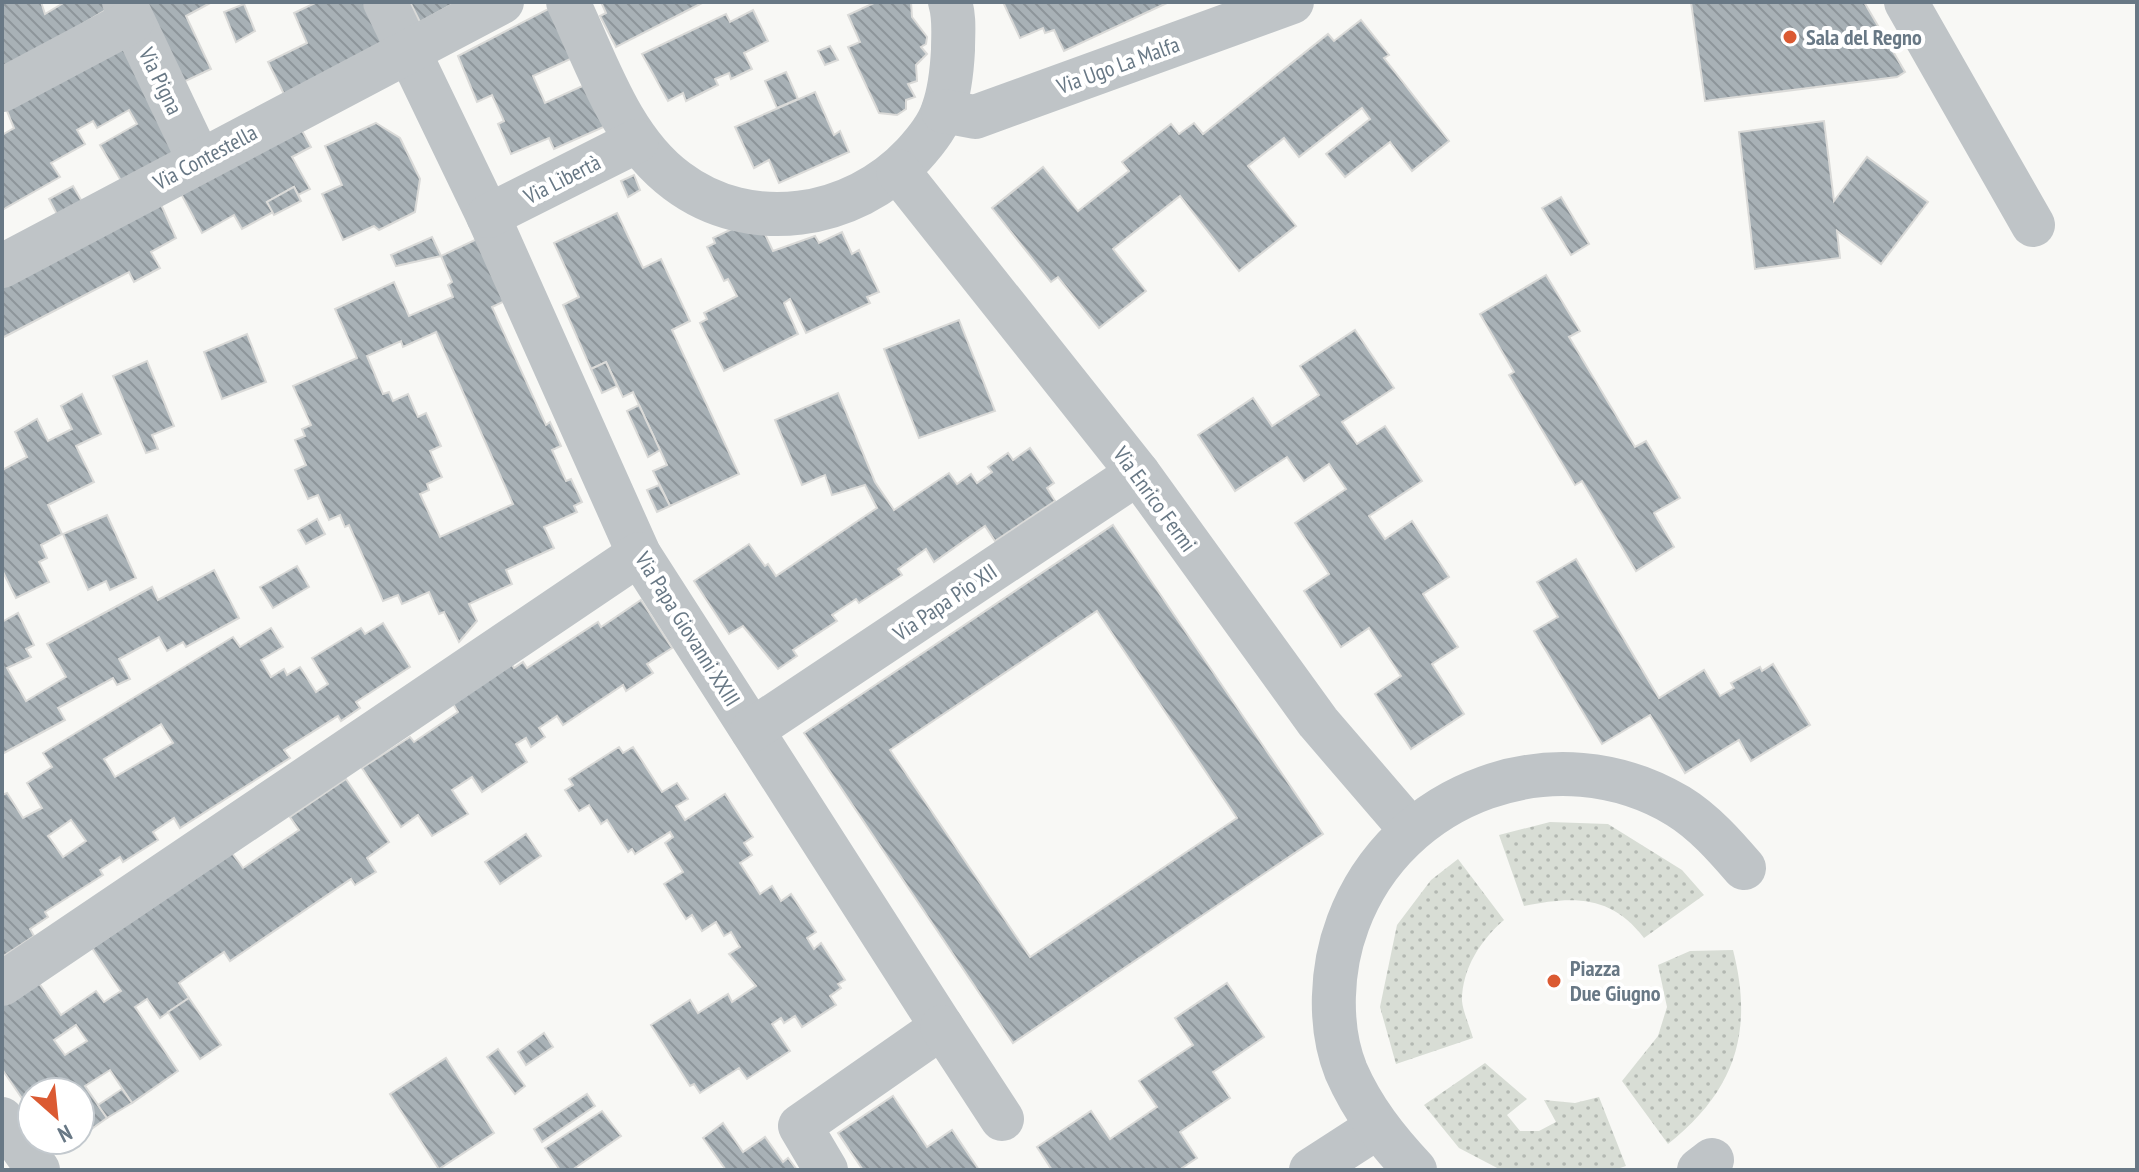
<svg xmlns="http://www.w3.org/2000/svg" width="2139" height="1172" font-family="'PT Sans Narrow',sans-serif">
  <defs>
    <pattern id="grass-dots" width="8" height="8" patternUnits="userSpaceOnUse" patternTransform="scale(2)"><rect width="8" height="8" fill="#d8ddd5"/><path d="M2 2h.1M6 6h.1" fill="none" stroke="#b3b8b2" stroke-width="1.8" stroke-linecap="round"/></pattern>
    <pattern id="building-back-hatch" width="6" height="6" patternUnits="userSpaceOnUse" patternTransform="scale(2)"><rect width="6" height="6" fill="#a8b1b6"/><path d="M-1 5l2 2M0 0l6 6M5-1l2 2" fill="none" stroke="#8d959a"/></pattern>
  </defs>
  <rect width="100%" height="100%" fill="#f8f8f5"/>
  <g fill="url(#grass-dots)">
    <path d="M1550,822L1608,824L1682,870L1704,895L1644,938C1611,895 1574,896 1524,906L1499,835Z"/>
    <path d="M1458,859L1504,920C1481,940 1462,968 1462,1001C1463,1012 1470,1027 1473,1038L1396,1064L1380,1007L1397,925L1431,880Z"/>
    <path d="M1733,950C1754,1032 1735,1091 1668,1144L1622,1081L1658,1036L1667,1007L1658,965L1690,951Z"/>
    <polygon points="1485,1063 1527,1099 1507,1115 1520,1131 1539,1131 1556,1122 1544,1100 1575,1103 1599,1097 1626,1166 1614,1170 1501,1170 1459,1148 1424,1105"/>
  </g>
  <g fill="url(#building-back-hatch)" stroke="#dadad8" stroke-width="2" fill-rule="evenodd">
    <polygon points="2,2 41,2 45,14 65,2 119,2 2,72"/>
    <polygon points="138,2 212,2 186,16 211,69 177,85"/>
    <polygon points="317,2 364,2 382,42 285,96 268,62 307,43 294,13"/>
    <polygon points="410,2 456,2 420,22"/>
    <polygon points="601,2 704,2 616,47 600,16 606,13"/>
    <polygon points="876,2 911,2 912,17 927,37 926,44 921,47 927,54 916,65 917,81 908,84 915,97 906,100 906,109 897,115 879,113 848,47 860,42 848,15"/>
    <polygon points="1003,2 1169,2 1064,51 1054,30 1045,33 1043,28 1020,38"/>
    <polygon points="1691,2 1864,2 1905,72 1897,77 1705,101"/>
    <polygon points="244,4 255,31 236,42 224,12"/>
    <polygon points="554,6 577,56 533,76 545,103 589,83 608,125 554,149 549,138 511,154 498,124 504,121 492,95 477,102 458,56"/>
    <polygon points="753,10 768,41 744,53 752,69 731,79 729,73 715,79 718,85 686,101 683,93 668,101 642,54 726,14 730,22"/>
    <polygon points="1361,20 1389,55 1384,58 1449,141 1412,171 1390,142 1345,177 1326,154 1370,119 1362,108 1299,157 1284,138 1248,166 1296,226 1239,271 1180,196 1113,249 1146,291 1099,328 1058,277 1051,282 992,208 1043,167 1078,211 1129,171 1122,162 1171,124 1179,134 1194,123 1203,134 1328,34 1334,41"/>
    <polygon points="133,38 187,150 123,184 100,145 137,124 129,110 97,128 93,121 77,130 85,144 51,163 60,177 2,210 2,135 14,128 5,106"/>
    <polygon points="830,46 838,60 825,65 818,51"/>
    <polygon points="786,72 798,99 777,108 765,81"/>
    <polygon points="815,92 834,135 840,131 849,152 779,183 769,160 754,168 735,127"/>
    <polygon points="1824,121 1834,201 1867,157 1928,202 1881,264 1837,231 1840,258 1755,269 1739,132"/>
    <polygon points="376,123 400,138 420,179 415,212 379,230 374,226 343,240 322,194 342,185 325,146"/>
    <polygon points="299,125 311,147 292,157 310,189 298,195 294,187 267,202 273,212 242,229 234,215 202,233 179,190"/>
    <polygon points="634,175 640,190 628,197 621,181"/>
    <polygon points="73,186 84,205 59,218 49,199"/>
    <polygon points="294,187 301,201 274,215 267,202"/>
    <polygon points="1561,197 1589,244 1571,255 1542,208"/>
    <polygon points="159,200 176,238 151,252 160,268 134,282 129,272 2,338 2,283"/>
    <polygon points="617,213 643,268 661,259 690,321 672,330 739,474 670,506 653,471 667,465 633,392 623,397 606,362 591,369 563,305 579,297 554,243"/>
    <polygon points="736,227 763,230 773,251 815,236 819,243 842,232 852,254 859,250 879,292 867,297 870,303 806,333 790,299 784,303 798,334 724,371 700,323 707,319 704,313 737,296 728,279 724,281 707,247 715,243 713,238"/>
    <polygon points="432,237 441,256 396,266 391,255"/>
    <path d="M479,238L507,300L492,307L546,425L550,422L561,446L552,450L566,481L571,479L582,502L574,506L577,512L544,527L554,548L506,570L512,584L469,604L477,621L459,642L444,612L439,614L429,592L402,604L398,595L383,601L349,525L345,527L340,515L329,520L318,495L308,499L295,470L306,465L295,440L305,436L302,429L311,425L293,386L357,358L335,309L394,282L409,316L453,297L448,285L452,282L441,256ZM436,332L513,504L440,537L420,494L429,490L427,484L442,477L430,451L441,446L426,413L418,417L408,394L393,401L389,392L383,394L367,356L401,341L403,347Z"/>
    <polygon points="1546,275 1580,331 1569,337 1635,447 1646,441 1680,498 1654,513 1674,547 1636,571 1582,481 1575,485 1509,375 1514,372 1480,314"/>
    <polygon points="959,320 995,411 919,438 884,349"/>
    <polygon points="1355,330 1394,388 1342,422 1357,444 1385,426 1422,481 1369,516 1385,539 1412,521 1449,577 1423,594 1458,647 1432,664 1464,714 1411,749 1375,694 1401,676 1369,628 1341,647 1304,591 1329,574 1295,523 1346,489 1329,464 1304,481 1287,457 1235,491 1198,435 1253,398 1272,426 1319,395 1300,366"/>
    <polygon points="247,334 266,382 222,399 204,352"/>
    <polygon points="147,361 174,426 152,435 158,449 146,453 113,376"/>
    <polygon points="606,362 617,386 602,393 591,369"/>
    <polygon points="838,393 875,482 894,510 949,473 957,484 971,474 977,483 992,472 988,467 1008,453 1013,460 1030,448 1054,483 1047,488 1055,501 995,541 985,526 934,562 926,549 898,569 902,575 859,603 856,599 832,615 837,621 793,650 797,656 778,669 743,626 729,634 694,581 749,544 765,566 768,564 776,576 877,508 865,485 832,495 825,475 802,485 775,420"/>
    <polygon points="82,394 101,434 76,446 94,482 48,505 62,534 41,545 47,558 39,562 49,582 16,598 2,570 2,470 27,457 15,432 37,419 48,441 72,429 61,406"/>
    <polygon points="639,405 660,450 648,457 627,411"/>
    <polygon points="659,485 670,506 657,512 647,490"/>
    <polygon points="107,515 136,578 110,590 106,581 88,590 63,534"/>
    <polygon points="317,519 325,534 306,544 298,530"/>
    <path d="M1113,525L1323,834L1013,1043L804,733ZM1097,611L1237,818L1030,957L890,750Z"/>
    <polygon points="1576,559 1659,698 1704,670 1720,696 1734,688 1731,683 1760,667 1762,671 1773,664 1810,725 1751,761 1739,740 1685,773 1650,715 1602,744 1534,631 1558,617 1537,582"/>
    <polygon points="297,566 309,587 273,608 260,587"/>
    <polygon points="214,570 239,618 186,647 183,642 167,651 159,637 119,659 130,679 117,685 113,678 58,708 65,720 2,754 2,622 18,613 34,645 26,649 31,657 7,668 26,701 66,677 47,644 152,587 158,600"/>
    <polygon points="641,600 672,648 647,664 653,673 626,691 623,685 563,725 557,716 539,728 545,737 531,747 526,738 516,744 527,762 482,792 472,777 452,790 468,814 432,836 418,815 401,827 362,768 410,737 414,742 458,712 452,702 511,663 514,668 523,662 527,668 598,622 601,627"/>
    <path d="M383,623L410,667L356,702L360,708L341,721L338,716L284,750L290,758L180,828L174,818L153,832L158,840L123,862L120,857L100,870L103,875L45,912L48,917L30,929L34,936L2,957V795L7,793L23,818L42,808L27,783L52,767L43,753L233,637L240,647L271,628L283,647L261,660L271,677L284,669L287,675L300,667L316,692L328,684L312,658L361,628L365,634ZM161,724L173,743L115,777L104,759ZM71,820L86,841L63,857L48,836Z"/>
    <polygon points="619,747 623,753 633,747 662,792 677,783 688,799 676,806 685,820 725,794 753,837 744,843 752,855 740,863 760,894 772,886 781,901 791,894 816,932 807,938 814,949 821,943 845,980 838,984 841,988 830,996 836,1005 802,1027 795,1016 784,1023 781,1018 772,1024 790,1051 747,1079 739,1068 700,1093 694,1084 690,1086 651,1025 690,1000 698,1013 728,994 732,1002 756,986 729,954 740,947 731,932 724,936 716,922 702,931 692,915 686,919 664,884 683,872 665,843 673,837 670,832 635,854 632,849 628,852 607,820 601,824 589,805 579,811 565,790 573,785 569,779"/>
    <path d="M346,779L389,842L367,858L376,872L355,885L351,879L230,961L224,952L179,983L189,998L160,1018L147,999L135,1007L178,1071L132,1103L110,1070L85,1086L107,1118L80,1137V1092H32V1113L2,1069V1002L36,979L61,1015L96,991L104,1002L121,991L92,948L232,853L243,868L299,830L290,817ZM76,1025L87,1041L65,1055L54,1040Z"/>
    <polygon points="526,834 541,856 500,884 485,862"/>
    <polygon points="1227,983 1264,1037 1213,1072 1230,1098 1180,1132 1197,1158 1179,1170 1052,1170 1037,1147 1091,1111 1110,1139 1157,1107 1139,1081 1193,1045 1175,1018"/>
    <polygon points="189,998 221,1045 200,1059 168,1012"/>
    <polygon points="544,1033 553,1047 526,1065 518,1052"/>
    <polygon points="498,1049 525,1086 515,1094 487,1057"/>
    <polygon points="446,1058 494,1133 439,1169 390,1094"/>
    <polygon points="122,1089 132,1103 107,1118 98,1105"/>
    <polygon points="587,1094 595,1106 542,1142 534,1129"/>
    <polygon points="893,1096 927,1147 952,1130 979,1170 863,1170 838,1133"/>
    <polygon points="602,1111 621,1136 572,1170 560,1170 545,1148"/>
    <polygon points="723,1123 743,1152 765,1137 783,1162 788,1158 797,1170 726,1170 703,1138"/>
    <polygon points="50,1140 75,1140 58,1152"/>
  </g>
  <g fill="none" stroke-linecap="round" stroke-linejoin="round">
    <g stroke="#bfc4c7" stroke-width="44">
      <polyline points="124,2 199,160"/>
      <polyline points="385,2 488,216 639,554 942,1027 800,1126 826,1170"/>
      <path d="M568,2C597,63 621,140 677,181C750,236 853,219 913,155C925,142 938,126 943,110C950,91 952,69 953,50C953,33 955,18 950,2"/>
      <polyline points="1906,2 2033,225"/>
      <polyline points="2,90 132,21"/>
      <polyline points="943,111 975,117 1292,2"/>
      <polyline points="898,171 1138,473 1318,722 1410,829"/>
      <polyline points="488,216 637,141"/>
      <polyline points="2,266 502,2"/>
      <polyline points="752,730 1138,473"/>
      <polyline points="2,984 639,554"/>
      <polyline points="942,1027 1002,1119"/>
      <polyline points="2,1119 38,1170"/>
      <polyline points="1311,1170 1376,1128"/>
      <path d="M1415,1170C1387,1140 1363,1110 1346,1071C1328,1026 1331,968 1348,923C1397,791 1556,733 1678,806C1704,822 1725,846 1744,868"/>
      <polyline points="1699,1170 1712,1160"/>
    </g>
  </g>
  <g fill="#db5a32" stroke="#fff" stroke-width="3">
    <circle cx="1790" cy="37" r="8"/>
    <circle cx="1554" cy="981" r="8"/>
  </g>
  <g text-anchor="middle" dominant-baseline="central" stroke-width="8" stroke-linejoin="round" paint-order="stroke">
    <g font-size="22" font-weight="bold" fill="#687885" stroke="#fff" text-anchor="start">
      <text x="1806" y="37">Sala del Regno</text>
      <text x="1570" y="968">Piazza<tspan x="1570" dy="25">Due Giugno</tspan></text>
    </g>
    <g font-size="22" fill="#687885" stroke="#fff">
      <text transform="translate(1118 65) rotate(-20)">Via Ugo La Malfa</text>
      <text transform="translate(161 81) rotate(64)">Via Pigna</text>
      <text transform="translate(205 157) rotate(-28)">Via Contestella</text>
      <text transform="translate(562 179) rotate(-27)">Via Libertà</text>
      <text transform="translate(1155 499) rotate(54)">Via Enrico Fermi</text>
      <text transform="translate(945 602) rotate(-34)">Via Papa Pio XII</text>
      <text transform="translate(688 629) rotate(58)">Via Papa Giovanni XXIII</text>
    </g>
  </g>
  <rect width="2139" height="1172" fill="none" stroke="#687885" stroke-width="8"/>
  <g transform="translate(56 1116) rotate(153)"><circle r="38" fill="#ffffff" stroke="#c3c9ce" stroke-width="2"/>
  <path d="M0-6L14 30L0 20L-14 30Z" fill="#db5a32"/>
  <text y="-12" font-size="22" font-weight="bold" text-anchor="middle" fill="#687885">N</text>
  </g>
</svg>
